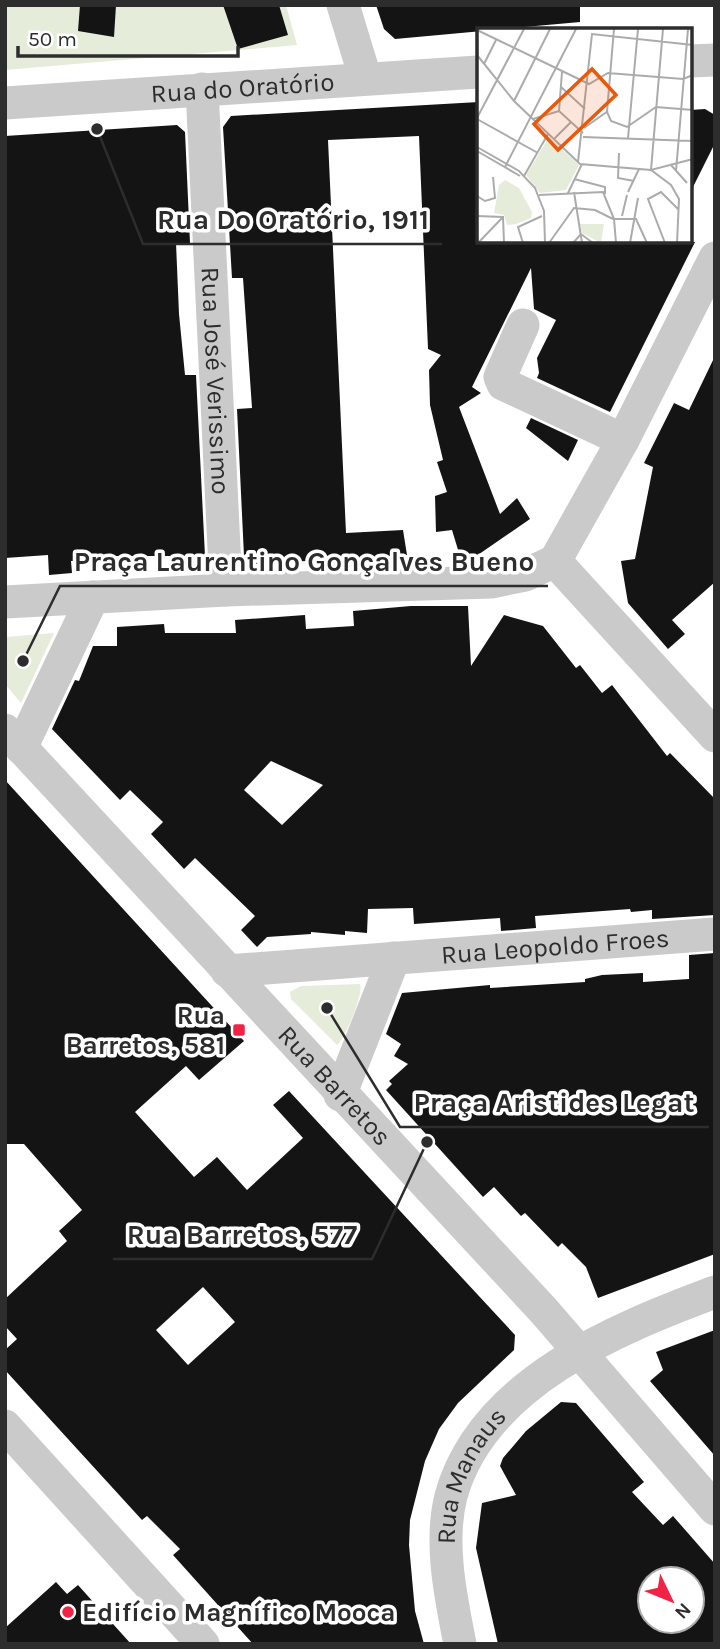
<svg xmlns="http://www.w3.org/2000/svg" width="720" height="1649" font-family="Karla,sans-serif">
  <rect width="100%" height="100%" fill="#fff"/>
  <g fill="#e5ecd9">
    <polygon points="5,5 286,5 297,45 5,70"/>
    <polygon points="54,633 21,703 5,684 5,637"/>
    <path d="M360,984C364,993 345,1039 337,1045L291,999L290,992L301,986Z"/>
  </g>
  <g fill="#141414" fill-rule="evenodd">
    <polygon points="80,5 116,5 114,37 78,31"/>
    <polygon points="223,5 279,5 288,35 238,49"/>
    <polygon points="376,5 580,5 580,22 395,39 384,29"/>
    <polygon points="479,102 479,242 695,242 610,412 537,378 539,373 537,358 556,320 534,309 531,268 472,387 481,393 459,407 500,514 517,498 530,519 472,559 465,551 459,553 452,530 436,532 435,496 447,492 437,462 443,460 430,405 429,370 441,355 428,349 419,136 328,140 346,533 403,530 407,555 255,564 244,556 237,409 252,408 243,278 232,278 223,127 231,116"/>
    <polygon points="705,109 715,115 715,143 690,193 690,110"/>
    <polygon points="177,125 185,132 190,243 176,243 179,314 185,375 196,375 205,556 105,556 105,560 71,561 72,573 49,575 48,555 5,558 5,136"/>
    <polygon points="715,356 715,582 672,620 685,634 668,649 628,603 621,561 635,559 653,467 644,463 674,403 689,410"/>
    <polygon points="531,418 578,440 568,461 526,428"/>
    <path d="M411,606H468L471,666L504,615L543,626L576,668L580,665L602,693L612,685L667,756L670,753L715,799V915L652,919V910L631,912L630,909L535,916L536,928L501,931L500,918L414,924L413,908L368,909L367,933L345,931V935L311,932V934L267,937L257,947L241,930L255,916L195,858L184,869L151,834L163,822L130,790L120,800L52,729L75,680L79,681L93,646H117V627L164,624L165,633H236L235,620L305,615L306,629L354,626L353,611ZM271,761L323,785L282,825L244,790Z"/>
    <path d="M5,780L244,1041L199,1080L186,1066L135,1112L194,1177L217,1157L247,1190L303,1138L273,1105L289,1091L515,1335L514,1350L458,1403L439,1429L425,1461L410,1520L409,1545L415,1611L424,1644H253L173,1555L180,1549L147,1516L142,1520L5,1370V1350L17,1339L5,1326V1299L67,1241L59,1231L82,1210L24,1144H5ZM203,1287L235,1322L188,1365L156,1330Z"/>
    <polygon points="715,953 715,1254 598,1298 586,1267 562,1243 558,1247 525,1213 521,1216 494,1187 483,1197 386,1090 392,1084 389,1081 408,1064 394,1056 401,1044 386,1034 402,993 490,985 490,988 585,982 585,979 602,975 643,973 643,982 689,979 689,955"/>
    <polygon points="715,1330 715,1456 650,1381 663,1370 656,1352"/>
    <path d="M561,1402L576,1403L644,1482L632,1492L663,1525L673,1516L715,1564V1644H498L476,1548L482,1503L516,1495L500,1466L503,1458L526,1431ZM650,1579H692V1621H650Z"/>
    <polygon points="56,1582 67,1594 78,1585 131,1644 5,1644 5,1628"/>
  </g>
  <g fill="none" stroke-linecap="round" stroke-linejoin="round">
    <g stroke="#cacaca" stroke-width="33">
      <polyline points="343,5 365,77"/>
      <polyline points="690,61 715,60"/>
      <path id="s1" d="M202,89L226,590"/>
      <path id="s2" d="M5,103L478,72"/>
      <polyline points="523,325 500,377 503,384 623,440"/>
      <polyline points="555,561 715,736"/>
      <polyline points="5,602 226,590 491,582 525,575 555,561 623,440 715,258"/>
      <path id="s3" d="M5,730L544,1311L715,1509"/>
      <polyline points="21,748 93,597"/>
      <path id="s4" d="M227,971L715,934"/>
      <polyline points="340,1095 394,958"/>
      <polyline points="5,1426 203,1644"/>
      <path id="s5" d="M460,1644C451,1598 439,1543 451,1496C482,1383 616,1329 715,1292"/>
    </g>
  </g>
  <g fill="#f12344" stroke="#fff" stroke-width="2.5">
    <rect x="232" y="1023" width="14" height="14" rx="3.5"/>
    <circle cx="68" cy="1612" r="7"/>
  </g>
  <g text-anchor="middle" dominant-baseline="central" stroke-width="7" stroke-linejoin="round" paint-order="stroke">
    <g font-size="26" fill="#2d2d2d" stroke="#fff">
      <text stroke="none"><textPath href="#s2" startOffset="238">Rua do Oratório</textPath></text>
      <text stroke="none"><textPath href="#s1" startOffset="292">Rua José Verissimo</textPath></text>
      <text stroke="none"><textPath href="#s4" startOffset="329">Rua Leopoldo Froes</textPath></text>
      <text stroke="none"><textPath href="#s3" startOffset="485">Rua Barretos</textPath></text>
      <text stroke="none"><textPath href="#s5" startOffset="175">Rua Manaus</textPath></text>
    </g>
    <g font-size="26" font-weight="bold" fill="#2d2d2d" stroke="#fff" text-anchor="end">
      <text x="225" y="1015">Rua<tspan x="225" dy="30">Barretos, 581</tspan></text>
      <text x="82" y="1612" text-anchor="start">Edifício Magnífico Mooca</text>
    </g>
  </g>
  <g transform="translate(477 28)">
    <rect width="215" height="215" fill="#fff"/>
    <path d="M72,109L102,137L89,162L63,165L49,147ZM28,152L42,160L55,184L54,190L39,196L30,197L27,187L17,185L22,157ZM103,196H127L124,215L105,205Z" fill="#e5ecd9"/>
    <path fill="none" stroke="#ababab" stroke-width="2" d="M137,1L130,84L134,93L150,99L179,79L216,82M186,1L174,142L216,131M0,2L112,56L131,45L206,51L216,47M0,27L37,73L103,136L174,142L194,157L202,171L200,215M7,36L19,12M84,59L108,81M37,73L73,1M82,83L85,44M82,83L106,105M0,90L47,1M0,91L61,125M56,91L82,83M107,100L131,83M106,109L216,113M151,110L161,1M77,111L94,94M0,119L42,143L58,160L67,183L68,215M0,123L43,148M142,125L141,150L157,153M101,134L115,6L216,17M194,137L210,155M28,139L99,1M199,143L211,1M47,148L71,106M97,151L128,159V166M97,164L105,215M151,164L162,141M91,165L105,136M62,167L126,164L137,191L139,215M0,168L8,173L18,170L16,149M0,188L26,189L27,215M145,188L150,167M137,191H159L170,215M1,215L26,189M46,215L41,199L65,188M72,215L97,180L118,182L136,191M96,215L104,206L116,215M153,215L161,170M188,215L171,171L184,164L202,182"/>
    <path fill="#e8590c" fill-opacity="0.15" stroke="#e8590c" stroke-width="3.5" d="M115,41L139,67L81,122L57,96Z"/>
    <rect width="215" height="215" fill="none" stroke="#2d2d2d" stroke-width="3.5"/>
  </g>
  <path fill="none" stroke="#2d2d2d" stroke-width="2.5" d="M97 129L143 244H442M23 661L60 586H548M327 1008L400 1127H709M427 1142L372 1259H113"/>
  <g fill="#2d2d2d" stroke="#fff" stroke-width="2.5">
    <circle cx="97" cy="129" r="7"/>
    <circle cx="23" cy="661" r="7"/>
    <circle cx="327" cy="1008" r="7"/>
    <circle cx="427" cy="1142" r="7"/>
  </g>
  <g font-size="28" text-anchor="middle" font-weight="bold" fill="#2d2d2d" stroke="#fff" stroke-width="7" stroke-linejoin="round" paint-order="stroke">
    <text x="293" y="229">Rua Do Oratório, 1911</text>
    <text x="304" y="571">Praça Laurentino Gonçalves Bueno</text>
    <text x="554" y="1112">Praça Aristides Legat</text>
    <text x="242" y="1244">Rua Barretos, 577</text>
  </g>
  <rect width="720" height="1649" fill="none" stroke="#2d2d2d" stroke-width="14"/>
  <g transform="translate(671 1600) rotate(133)"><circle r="33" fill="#ffffff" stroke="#ababab" stroke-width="2"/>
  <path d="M0-5L12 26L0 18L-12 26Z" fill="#f12344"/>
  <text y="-10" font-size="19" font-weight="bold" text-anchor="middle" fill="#2d2d2d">N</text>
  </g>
  <path d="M18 46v10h220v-10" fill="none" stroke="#2d2d2d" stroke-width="3.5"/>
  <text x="28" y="46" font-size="21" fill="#2d2d2d" stroke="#ffffff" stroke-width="5" paint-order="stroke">50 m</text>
</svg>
